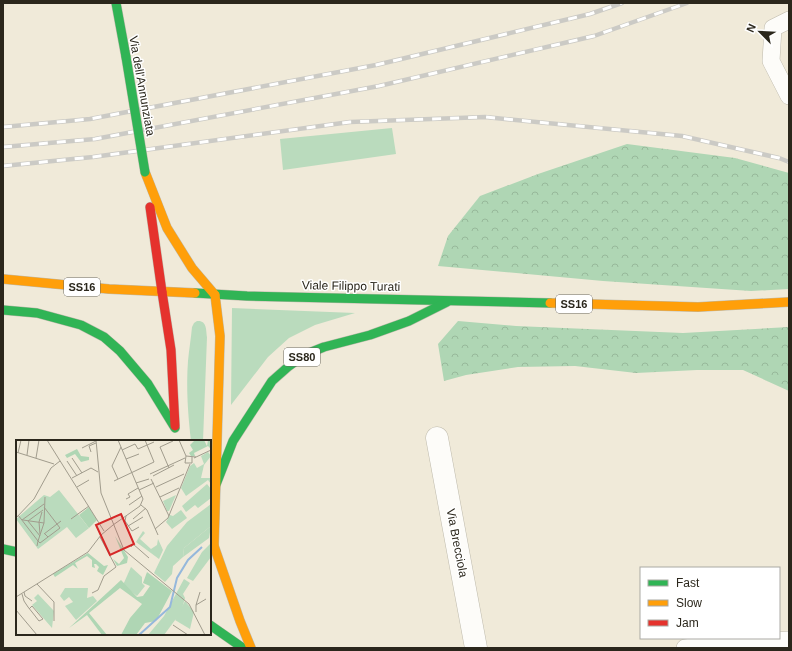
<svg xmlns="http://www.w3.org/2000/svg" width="792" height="651" font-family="Helvetica,sans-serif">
  <defs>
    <pattern id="forest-crowns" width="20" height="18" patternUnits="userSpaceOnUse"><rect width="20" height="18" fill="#afd6b4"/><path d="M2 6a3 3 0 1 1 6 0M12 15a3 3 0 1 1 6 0" fill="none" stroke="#97b89a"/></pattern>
  </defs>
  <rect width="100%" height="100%" fill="#f0ead9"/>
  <g fill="#badbbd">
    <polygon points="392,128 396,154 283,170 280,139"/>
    <polygon points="232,308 355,313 315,325 289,338 268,357 231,405"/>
    <path d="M197,321C207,320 206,330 207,337L203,441H191C188,415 186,388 188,361C189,350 191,338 192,327L194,323Z"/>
  </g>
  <g fill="url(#forest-crowns)">
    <polygon points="627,144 735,158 789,173 789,289 751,291 603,281 438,266 448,236 480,196 538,174"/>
    <polygon points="458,321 516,326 683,333 789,327 789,391 743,370 697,370 636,373 575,366 518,367 466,375 444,381 438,344"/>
  </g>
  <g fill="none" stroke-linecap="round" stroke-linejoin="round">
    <defs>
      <g id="lane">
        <polyline points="789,20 773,28 771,61 789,96"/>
        <polyline points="685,648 707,645 789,640"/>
      </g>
      <polyline id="street" points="437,438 476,648"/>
      <g id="fast">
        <polyline points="116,3 126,57"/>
        <polyline points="195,293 247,296 550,303"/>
        <polyline points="3,310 37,313 81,325 104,337 120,351 148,384 175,428"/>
        <polyline points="215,487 233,441 272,381 289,366 304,355 324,347 370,335 409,321 447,302"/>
        <polyline points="3,549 17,552"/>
        <polyline points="210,625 243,648"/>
      </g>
      <g id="slow">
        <polyline points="145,172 167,228 192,268 215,295"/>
        <polyline points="3,279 109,289 195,293"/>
        <polyline points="550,303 698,307 789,302"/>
        <polyline points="210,539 214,546 240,621 251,648"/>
        <polyline points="214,546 220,336 215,295"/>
      </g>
      <g id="jam">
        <polyline points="150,207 162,292"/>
        <polyline points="162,292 171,350 175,426"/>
      </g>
    </defs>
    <use href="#lane" stroke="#bdb9ab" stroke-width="18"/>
    <use href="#street" stroke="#bdb9ab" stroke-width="23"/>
    <use href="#fast" stroke="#bdb9ab" stroke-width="10"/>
    <use href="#slow" stroke="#bdb9ab" stroke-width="10"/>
    <use href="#jam" stroke="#bdb9ab" stroke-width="10"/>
    <use href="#lane" stroke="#fdfcf9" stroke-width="17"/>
    <use href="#street" stroke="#fdfcf9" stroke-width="22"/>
    <use href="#fast" stroke="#30b455" stroke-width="9"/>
    <use href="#slow" stroke="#ff9f0a" stroke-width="9"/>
    <use href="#jam" stroke="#e5322d" stroke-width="9"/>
    <defs>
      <g id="rail">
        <polyline points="3,127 90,119 376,65 590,14 622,3"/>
        <polyline points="3,147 95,139 379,86 594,36 687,3"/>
        <polyline points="3,166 93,157 350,122 485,117 682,136 779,158 789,162"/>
      </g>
    </defs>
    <use href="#rail" stroke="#cbcac5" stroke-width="4.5"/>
    <use href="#rail" stroke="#fff" stroke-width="3" stroke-dasharray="9" stroke-linecap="butt"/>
    <defs>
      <polyline id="fast-bridge" points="126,57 145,172"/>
    </defs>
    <use href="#fast-bridge" stroke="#bdb9ab" stroke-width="10" stroke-linecap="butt"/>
    <use href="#fast-bridge" stroke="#30b455" stroke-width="9"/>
  </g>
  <g text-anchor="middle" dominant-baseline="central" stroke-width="3" stroke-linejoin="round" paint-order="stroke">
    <g fill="#fff" stroke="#6b6860" stroke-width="1">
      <rect x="64" y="278" width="36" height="18" rx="3"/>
      <rect x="556" y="295" width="36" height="18" rx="3"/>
      <rect x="284" y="348" width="36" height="18" rx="3"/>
    </g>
    <g font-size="11" font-weight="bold" fill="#2b271c">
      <text x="82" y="287">SS16</text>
      <text x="574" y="304">SS16</text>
      <text x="302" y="357">SS80</text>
    </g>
    <g font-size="12" fill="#2b271c" stroke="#fff">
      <text transform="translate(142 86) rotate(80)">Via dell'Annunziata</text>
      <text transform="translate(351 286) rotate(1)">Viale Filippo Turati</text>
      <text transform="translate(457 543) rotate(79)">Via Brecciola</text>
    </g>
  </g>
  <g transform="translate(16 440)">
    <rect width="195" height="195" fill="#f0ead9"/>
    <path d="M191,44L195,49V58L182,68L179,65L170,72L166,66ZM165,70L171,78L156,89L150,82L154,75L157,76ZM195,86L193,98L167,117L168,108ZM127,91L129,93L124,99L135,109L141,105L142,99L147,110L143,119L120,102ZM115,127L126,137V143L129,146L121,156L107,145ZM49,148H72L71,158L77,156L81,161L60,180L49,166L57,162L53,157L48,161L44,156ZM22,154L38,171L36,188L16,165L21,161L18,158ZM169,161L178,172L174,189L159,180Z" fill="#badbbd"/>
    <path d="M179,0H188L191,6L192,0H195V9L192,6L178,13L179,16H175L173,13L177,10L174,5ZM61,9L65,16L73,17V20L65,22L59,14L51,18L49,15ZM73,67L81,80L73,88L63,75ZM99,96L112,117L111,123L101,126L97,119L103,124L108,118ZM72,113L88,126L92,125L87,135L81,131L83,127L80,124H78L79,128L76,127V120L71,116L59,123L62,129L57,125L39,137L37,134ZM131,132L156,151L140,181L129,183L120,195H105L114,178L126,164L104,148L73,173L91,195H86L71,175L53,188L105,140L121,157L127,156L134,146L127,143Z" fill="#afd6b4"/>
    <path d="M195,64V86L168,108L167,117L157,126L156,134L149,142L138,133L151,106L171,82ZM195,103V117L177,141L171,138L186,112ZM168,139L174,143L167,154L169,158L165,172L148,195H132L148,176Z" fill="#badbbd"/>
    <path d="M43,50L73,88L60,98L51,87L22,109L0,79L28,55L34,57Z" fill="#badbbd"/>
    <path d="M192,12L195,16L188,25L185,38H195V44L192,40L170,56L165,48L174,26L178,23L181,28L188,24L185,16ZM160,55L153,71H151L147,61Z" fill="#badbbd"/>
    <path fill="none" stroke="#95b8dc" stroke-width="2" d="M123,195L154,167L161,138L172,120L186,107"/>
    <path fill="none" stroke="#a19c8d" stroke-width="1" d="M31,0L88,91M80,0L85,53L108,110L173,164L189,195M163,0L170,16M66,8L80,1M106,10L119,4L122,9L138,2M0,12L38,24M75,12L73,6L80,3M2,13L5,0M11,15L13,0M176,17V23H169L170,16L180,17M20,18L23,0M56,18L66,33M178,18L195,10M110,19L123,14M51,21L61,36M153,28L144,7L157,1M134,34L169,18M137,36L158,25M56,38L75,28L82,32M102,39L96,26L105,7M135,39L153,76M98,41L138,22L129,0M120,43L133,39M61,47L73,40M140,47L168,34M123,50L138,43M144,57L163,48M110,59L114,57L112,54L122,48M113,65L126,56M125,65L131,70L142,95M28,67L44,88L32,97L29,94M2,75L22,101L28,83L29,57M110,76L109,81L116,91L123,87M0,78L18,59L35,28L44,21M55,79L73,66M117,79L130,68M6,80L28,64M7,80L28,83M97,85L124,66L127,59L102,0M112,86L127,77M139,89L152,78L174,24M24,94L23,82L26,72M28,94L45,81M24,96L12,81L27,70M21,106L22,101L24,103L32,97M115,107L117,104L133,118M21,144L38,162V181M8,152L9,156L16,161M76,153L82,150L88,136L100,127L84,97M6,154L8,161L12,167L16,172L23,181L27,179L16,166L13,169M0,157L72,112L85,95L97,85M180,165L184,152M0,170L21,195M180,172V165L190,159M157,185L172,195"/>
    <path fill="#d62828" fill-opacity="0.15" stroke="#d62828" stroke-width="2" d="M105,74L118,104L94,115L80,85Z"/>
    <rect width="195" height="195" fill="none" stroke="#2b271c" stroke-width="2"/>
  </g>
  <rect width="792" height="651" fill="none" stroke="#2b271c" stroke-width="8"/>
  <rect x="640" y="567" width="140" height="72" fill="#ffffff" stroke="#aaa9a4"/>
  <rect x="648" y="580" width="20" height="6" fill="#30b455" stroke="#aaa9a4"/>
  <text x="676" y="587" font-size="12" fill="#2b271c">Fast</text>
  <rect x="648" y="600" width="20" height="6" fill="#ff9f0a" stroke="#aaa9a4"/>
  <text x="676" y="607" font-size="12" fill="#2b271c">Slow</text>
  <rect x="648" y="620" width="20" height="6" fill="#e5322d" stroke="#aaa9a4"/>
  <text x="676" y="627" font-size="12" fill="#2b271c">Jam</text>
  <g transform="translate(760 32) rotate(294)" stroke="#ffffff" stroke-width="3" paint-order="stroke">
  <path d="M0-3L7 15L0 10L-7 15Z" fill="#2b271c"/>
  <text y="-6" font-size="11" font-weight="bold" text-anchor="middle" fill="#2b271c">N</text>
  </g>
</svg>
